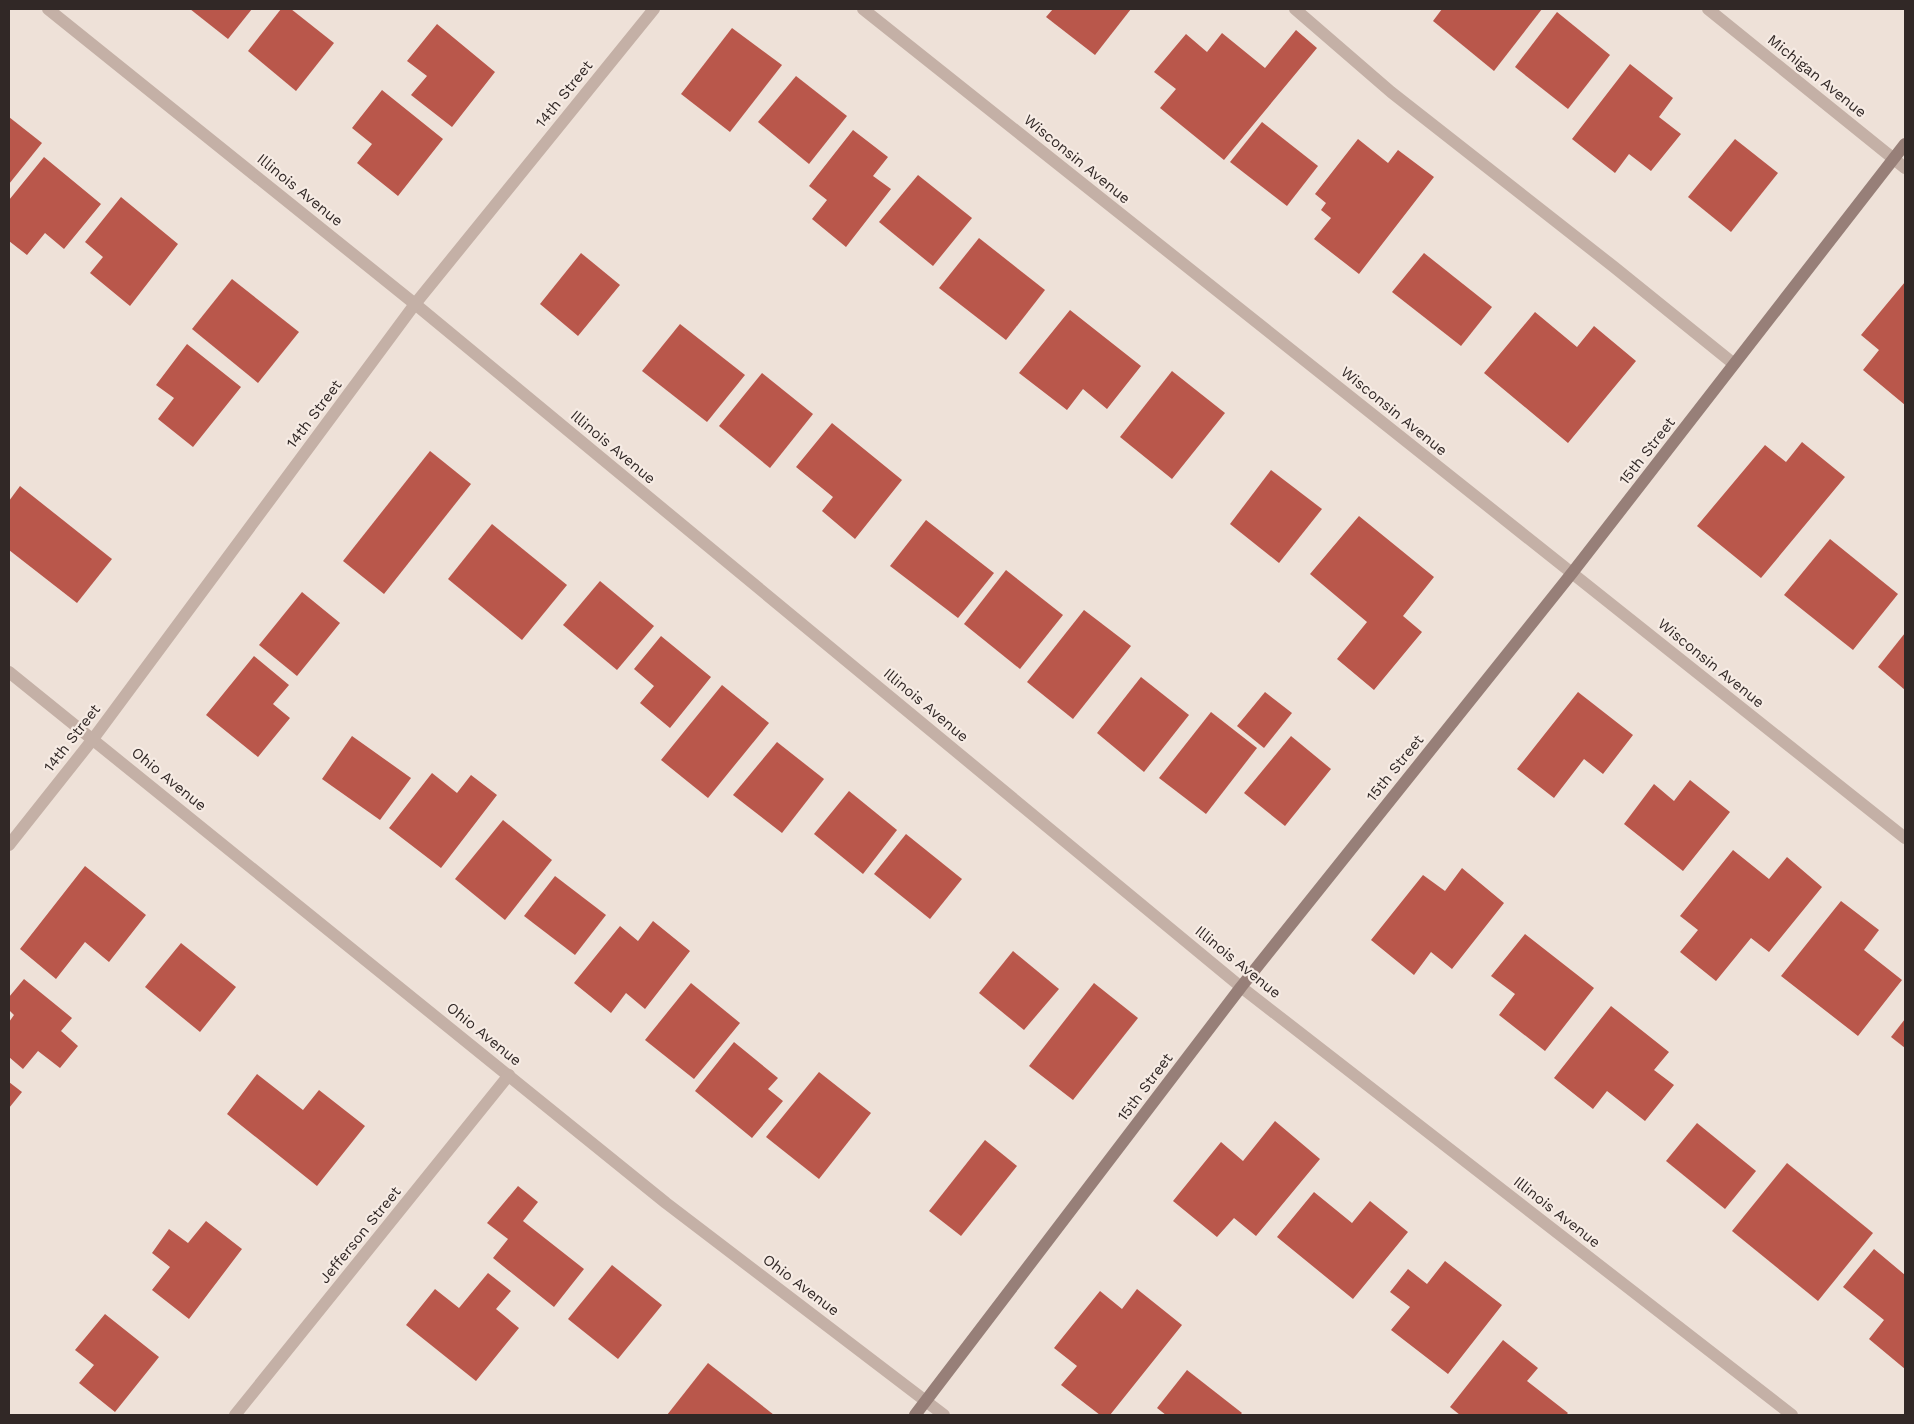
<svg xmlns="http://www.w3.org/2000/svg" width="1914" height="1424" font-family="'Work Sans',sans-serif">
  <rect width="100%" height="100%" fill="#eee1d8"/>
  <g fill="#b9574b">
    <polygon points="190,9 252,9 228,39"/>
    <polygon points="281,9 291,9 334,43 296,91 248,51"/>
    <polygon points="1053,9 1131,9 1095,55 1046,17"/>
    <polygon points="1442,9 1542,9 1494,71 1433,21"/>
    <polygon points="1557,12 1610,55 1568,109 1515,67"/>
    <polygon points="437,24 495,72 452,127 411,95 427,76 407,61"/>
    <polygon points="732,28 782,65 730,132 681,94"/>
    <polygon points="1296,30 1317,48 1224,160 1160,108 1176,89 1154,72 1186,34 1207,52 1222,33 1265,68"/>
    <polygon points="1630,64 1673,98 1659,117 1681,134 1651,171 1629,154 1615,173 1572,139"/>
    <polygon points="796,76 847,116 809,164 758,122"/>
    <polygon points="382,90 443,139 398,196 357,163 372,144 352,128"/>
    <polygon points="9,117 42,143 9,184"/>
    <polygon points="1262,122 1318,166 1287,206 1230,162"/>
    <polygon points="853,130 888,157 873,176 891,189 846,247 812,219 827,200 809,186"/>
    <polygon points="1358,139 1388,163 1398,150 1434,177 1359,274 1314,239 1331,218 1321,210 1326,203 1315,194"/>
    <polygon points="1735,139 1778,173 1731,232 1688,197"/>
    <polygon points="44,157 101,204 64,249 45,233 27,255 9,241 9,200"/>
    <polygon points="918,175 972,218 933,266 879,222"/>
    <polygon points="121,197 178,244 130,306 90,273 103,257 85,242"/>
    <polygon points="979,238 1045,290 1006,340 939,288"/>
    <polygon points="581,253 620,285 578,336 540,304"/>
    <polygon points="1424,253 1492,307 1461,346 1392,292"/>
    <polygon points="232,279 299,332 258,383 192,329"/>
    <polygon points="1905,282 1905,405 1863,370 1879,350 1861,335"/>
    <polygon points="1070,310 1141,366 1107,409 1083,389 1067,410 1019,373"/>
    <polygon points="1535,312 1577,347 1594,326 1636,361 1568,443 1484,373"/>
    <polygon points="680,324 745,375 707,422 642,371"/>
    <polygon points="187,344 241,387 193,447 158,419 174,398 156,385"/>
    <polygon points="1172,371 1225,413 1172,479 1120,437"/>
    <polygon points="762,373 813,414 770,468 719,426"/>
    <polygon points="832,423 902,480 855,539 822,511 833,497 796,467"/>
    <polygon points="1802,442 1845,477 1761,578 1697,526 1765,445 1786,462"/>
    <polygon points="430,451 471,484 384,594 343,561"/>
    <polygon points="1271,470 1322,509 1279,563 1230,524"/>
    <polygon points="20,486 112,559 77,603 9,550 9,501"/>
    <polygon points="1359,516 1434,577 1403,616 1422,632 1374,690 1337,659 1367,622 1310,574"/>
    <polygon points="926,520 994,573 958,618 890,566"/>
    <polygon points="492,524 567,585 522,640 448,579"/>
    <polygon points="1830,539 1898,594 1853,650 1784,595"/>
    <polygon points="1006,570 1063,615 1020,669 964,624"/>
    <polygon points="600,581 654,626 617,670 563,625"/>
    <polygon points="302,592 340,623 297,676 259,645"/>
    <polygon points="1084,610 1131,646 1073,719 1027,682"/>
    <polygon points="1905,633 1905,690 1878,667"/>
    <polygon points="661,636 711,677 670,728 640,703 654,686 634,669"/>
    <polygon points="254,656 289,685 273,704 290,718 258,757 206,715"/>
    <polygon points="1141,677 1189,715 1144,772 1097,733"/>
    <polygon points="722,685 769,723 708,798 661,760"/>
    <polygon points="1265,692 1292,713 1264,748 1237,726"/>
    <polygon points="1578,692 1633,735 1603,774 1584,759 1554,798 1517,769"/>
    <polygon points="1211,712 1257,748 1206,814 1159,778"/>
    <polygon points="352,736 411,778 380,820 322,779"/>
    <polygon points="1291,736 1331,769 1285,826 1244,793"/>
    <polygon points="777,742 824,779 782,833 733,795"/>
    <polygon points="432,773 457,793 471,775 497,795 441,868 389,828"/>
    <polygon points="1690,780 1730,812 1683,871 1624,824 1654,784 1674,801"/>
    <polygon points="849,791 897,830 863,874 814,834"/>
    <polygon points="503,820 552,860 505,920 455,879"/>
    <polygon points="906,834 962,879 930,919 874,874"/>
    <polygon points="1733,850 1769,879 1787,857 1822,887 1769,952 1751,938 1716,981 1680,952 1698,930 1680,916"/>
    <polygon points="85,866 146,915 109,962 85,942 56,979 20,949"/>
    <polygon points="1462,868 1504,903 1452,969 1431,952 1414,975 1371,940 1423,875 1445,891"/>
    <polygon points="555,876 606,915 575,955 524,916"/>
    <polygon points="1841,901 1879,930 1864,950 1902,980 1858,1036 1781,976"/>
    <polygon points="653,921 690,951 645,1009 626,993 611,1013 574,983 620,926 638,941"/>
    <polygon points="1525,934 1594,988 1545,1051 1499,1015 1515,994 1491,976"/>
    <polygon points="181,943 236,987 200,1032 145,987"/>
    <polygon points="1013,951 1059,989 1024,1030 979,993"/>
    <polygon points="24,979 72,1018 61,1031 78,1046 60,1068 38,1051 23,1069 9,1057 9,1022 14,1015 9,1010 9,997"/>
    <polygon points="691,983 740,1023 694,1079 645,1040"/>
    <polygon points="1094,983 1138,1018 1073,1100 1029,1066"/>
    <polygon points="1611,1006 1669,1052 1654,1070 1674,1085 1645,1121 1607,1091 1593,1109 1554,1078"/>
    <polygon points="1905,1019 1905,1048 1891,1037"/>
    <polygon points="734,1042 778,1078 768,1089 783,1101 752,1138 695,1091"/>
    <polygon points="819,1072 871,1113 819,1179 766,1137"/>
    <polygon points="257,1074 303,1110 319,1090 365,1126 317,1186 227,1114"/>
    <polygon points="9,1082 22,1092 9,1108"/>
    <polygon points="1275,1121 1320,1159 1256,1236 1234,1218 1217,1237 1173,1201 1221,1142 1243,1161"/>
    <polygon points="1697,1123 1756,1171 1725,1209 1666,1161"/>
    <polygon points="985,1140 1017,1166 961,1236 929,1211"/>
    <polygon points="1787,1163 1873,1233 1818,1301 1732,1231"/>
    <polygon points="518,1186 538,1202 523,1221 584,1269 554,1307 493,1258 508,1239 487,1223"/>
    <polygon points="1314,1192 1352,1223 1370,1201 1408,1232 1353,1299 1277,1237"/>
    <polygon points="206,1221 242,1249 189,1319 152,1290 170,1267 152,1253 169,1229 188,1243"/>
    <polygon points="1874,1249 1905,1275 1905,1369 1869,1339 1884,1320 1843,1287"/>
    <polygon points="1445,1261 1502,1305 1448,1374 1391,1330 1410,1307 1390,1292 1408,1269 1427,1284"/>
    <polygon points="612,1265 662,1305 618,1359 568,1319"/>
    <polygon points="488,1273 511,1291 496,1309 519,1328 476,1381 406,1325 435,1289 459,1308"/>
    <polygon points="1137,1289 1182,1325 1110,1415 1100,1415 1061,1385 1077,1366 1054,1348 1100,1291 1122,1309"/>
    <polygon points="105,1314 159,1357 115,1412 79,1383 94,1365 75,1350"/>
    <polygon points="1503,1340 1538,1368 1527,1381 1568,1413 1566,1415 1460,1415 1450,1407"/>
    <polygon points="708,1363 774,1415 667,1415"/>
    <polygon points="1187,1370 1242,1413 1240,1415 1166,1415 1157,1408"/>
  </g>
  <g fill="none" stroke-linecap="round" stroke-linejoin="round">
    <polyline stroke="#c4b0a6" stroke-width="12" points="1295,9 1391,92 1614,267 1734,364"/>
    <g stroke="#c4b0a6" stroke-width="12">
      <polyline points="48,9 415,304 1241,987 1792,1415"/>
      <polyline points="863,9 1905,838"/>
      <polyline points="1708,9 1905,168"/>
      <polyline points="9,672 666,1203 944,1415"/>
      <polyline points="9,845 93,739 415,304 654,9"/>
      <polyline points="235,1415 509,1075"/>
    </g>
    <polyline stroke="#977f78" stroke-width="12" points="915,1415 1241,987 1572,573 1905,144"/>
  </g>
  <g text-anchor="middle" dominant-baseline="central" stroke-width="4.5" stroke-linejoin="round" paint-order="stroke">
    <g font-size="15" fill="#312826" stroke="#f6ebe4">
      <text transform="translate(1817 76) rotate(39)">Michigan Avenue</text>
      <text transform="translate(564 94) rotate(-51)">14th Street</text>
      <text transform="translate(1077 159) rotate(39)">Wisconsin Avenue</text>
      <text transform="translate(300 190) rotate(39)">Illinois Avenue</text>
      <text transform="translate(1394 411) rotate(39)">Wisconsin Avenue</text>
      <text transform="translate(314 414) rotate(-53)">14th Street</text>
      <text transform="translate(613 447) rotate(40)">Illinois Avenue</text>
      <text transform="translate(1647 451) rotate(-52)">15th Street</text>
      <text transform="translate(1711 663) rotate(39)">Wisconsin Avenue</text>
      <text transform="translate(926 705) rotate(40)">Illinois Avenue</text>
      <text transform="translate(72 738) rotate(-52)">14th Street</text>
      <text transform="translate(1395 768) rotate(-51)">15th Street</text>
      <text transform="translate(169 779) rotate(39)">Ohio Avenue</text>
      <text transform="translate(1238 962) rotate(39)">Illinois Avenue</text>
      <text transform="translate(484 1034) rotate(39)">Ohio Avenue</text>
      <text transform="translate(1145 1087) rotate(-53)">15th Street</text>
      <text transform="translate(1557 1212) rotate(38)">Illinois Avenue</text>
      <text transform="translate(360 1235) rotate(-51)">Jefferson Street</text>
      <text transform="translate(801 1285) rotate(37)">Ohio Avenue</text>
    </g>
  </g>
  <rect width="1914" height="1424" fill="none" stroke="#312826" stroke-width="20"/>
</svg>
